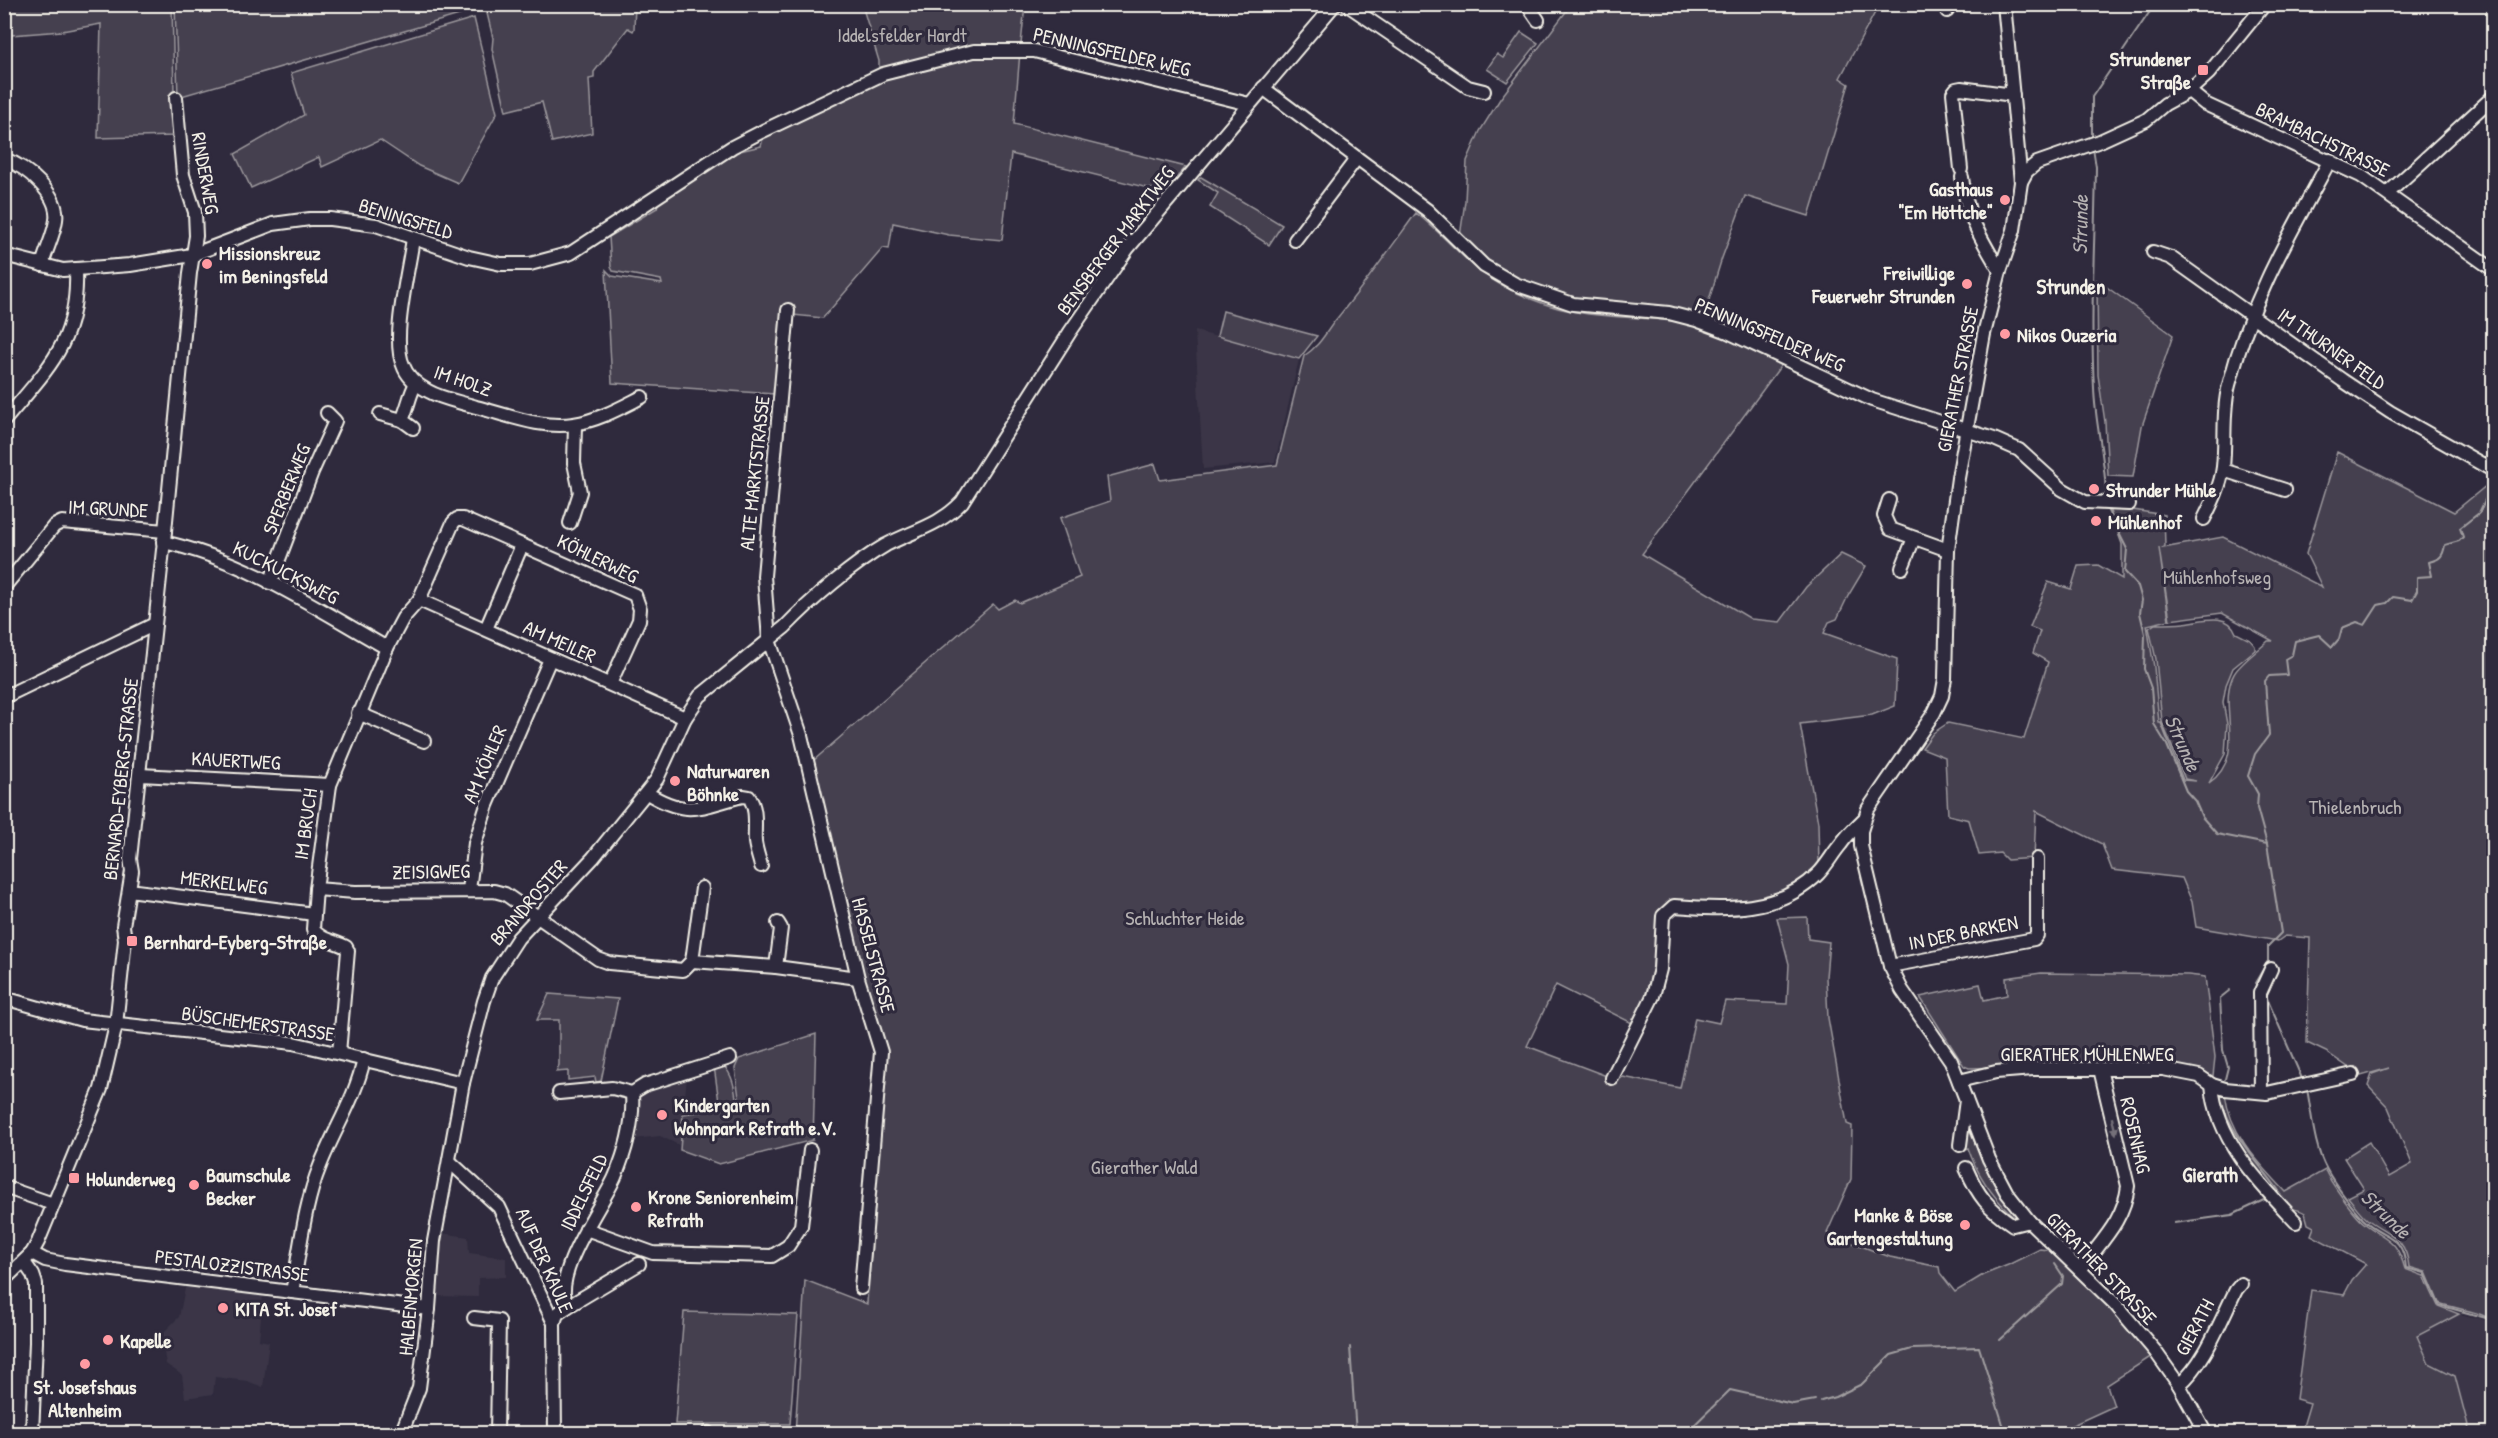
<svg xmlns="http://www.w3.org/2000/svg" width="2498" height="1438" font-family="'Patrick Hand',sans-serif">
  <rect width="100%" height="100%" fill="#2f2a3d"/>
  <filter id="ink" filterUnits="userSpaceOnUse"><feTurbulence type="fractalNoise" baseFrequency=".0167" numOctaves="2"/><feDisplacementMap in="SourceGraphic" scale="12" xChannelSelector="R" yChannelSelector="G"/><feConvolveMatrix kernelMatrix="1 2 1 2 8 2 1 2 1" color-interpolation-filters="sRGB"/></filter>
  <g filter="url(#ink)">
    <g fill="#3b3647">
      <polygon points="1195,331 1299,359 1275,462 1203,469"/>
      <polygon points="687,1077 683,1114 708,1111 680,1150 681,1146 660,1136 634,1139 642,1091"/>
      <polygon points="441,1233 468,1237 469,1253 506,1258 506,1277 478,1278 478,1297 435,1296"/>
      <polygon points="186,1284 263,1294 259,1340 269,1342 263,1387 247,1381 215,1377 213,1394 185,1398 182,1375 166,1364 161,1335 179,1317"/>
      <polygon points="2459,1314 2485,1320 2493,1326 2493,1433 2470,1433 2457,1382 2449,1372 2429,1363 2417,1339 2417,1336"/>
    </g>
    <g fill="#454050" stroke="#9c989c" stroke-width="1.5" fill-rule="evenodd">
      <polygon points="471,4 473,11 178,97 175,5"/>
      <polygon points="5,5 172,5 175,136 98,138 101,24 62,31 11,35 5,63"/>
      <polygon points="485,5 635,5 634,29 633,31 628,28 594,72 594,78 589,79 592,133 552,142 542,102 506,111 492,49 493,38"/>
      <polygon points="862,5 1025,5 1021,44 986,47 879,73 879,61"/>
      <polygon points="1571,5 1879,5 1840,78 1849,84 1809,216 1745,196 1722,258 1704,316 1662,308 1565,297 1509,276 1482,258 1460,237 1465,201 1467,161 1480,131 1500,99"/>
      <polygon points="474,18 497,113 458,183 419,166 380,140 322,167 319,157 251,188 235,154 304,115 291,73"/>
      <polygon points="1521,32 1538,43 1507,82 1487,69 1497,54 1503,58"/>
      <polygon points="1020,52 1014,124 1186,167 1164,192 1011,154 1002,240 949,235 893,223 889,249 883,248 823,318 783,314 775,394 612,383 606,270 612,276 662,284 661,280 613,271 611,267 609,237 657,208 658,204 685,182 731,153 761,146 764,135 879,80 956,58"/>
      <polygon points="1201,177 1282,225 1269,245 1210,207 1218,193 1198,180"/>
      <path d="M1416,213C1448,238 1470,270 1507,288C1527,298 1550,307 1571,311C1608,319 1648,316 1685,323C1719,329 1751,349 1782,364L1642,554L1751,619L1780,622L1806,587L1841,554L1866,566L1848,596L1837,619L1829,622L1824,633L1897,659L1895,706L1872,715L1800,724L1818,823L1819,865L1795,889L1773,896L1739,903L1673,901L1659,910C1655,957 1654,980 1634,1024L1556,985L1527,1046L1612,1078L1620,1079L1623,1077L1680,1088L1695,1018L1719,1023L1725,1001L1787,1004L1789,964L1777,918L1807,917L1808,939L1829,942L1826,977L1828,1018L1847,1124L1852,1126L1851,1179L1827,1233L1890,1257L1939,1267L1940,1273L1955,1292L1983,1275L2008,1265L2040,1249L2049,1250L2117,1314L2152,1356L2107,1385L2114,1406L2053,1434H795L805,1280L867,1304L879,1090L872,1017L813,761L993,604L998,609L1015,600L1020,603L1080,577L1060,518L1110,501L1107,477L1155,464L1160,480L1277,465L1304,356C1319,346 1323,337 1334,322C1363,287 1389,250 1416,213Z"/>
      <polygon points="2097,280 2173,335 2142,426 2133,477 2108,476 2105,422 2098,375"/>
      <polygon points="1223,311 1317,336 1299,359 1217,336"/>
      <path d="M2337,452L2454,512L2493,480V1321C2481,1311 2455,1309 2439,1303L2426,1272L2409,1267C2406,1236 2388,1235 2367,1219C2360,1213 2354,1204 2348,1197L2364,1189L2344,1158L2369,1142L2389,1177L2412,1164L2388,1107L2368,1086L2372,1074L2389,1068L2361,1076L2326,1052L2307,1043L2310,938L2285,936L2278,941L2196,927L2192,902L2182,878L2112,870L2102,844L2036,811L2034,858L2007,860L2000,853L1979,855L1969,820L1948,815L1945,757L1922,748L1933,733L1948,723L2024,739L2048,662L2033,653L2040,631L2030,627L2048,582L2071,589L2078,566L2098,565L2122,579V544L2108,506L2164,515L2165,546L2163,548L2223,537L2322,587L2306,554ZM2159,548L2170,620L2222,613L2273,641H2268C2259,650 2239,664 2234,674C2216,705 2249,755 2209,783L2225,754L2227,724L2223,702L2226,685L2233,668L2255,650V646L2250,640L2236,633C2228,611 2201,621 2184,623C2174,624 2164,624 2155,624L2149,628L2156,659L2162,722L2185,779L2196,781L2183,780L2161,723H2159L2154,667L2147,625L2169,620Z"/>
      <path d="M2041,973L2188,975L2205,977L2215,1057L2213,1076C2186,1064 2159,1064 2131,1064C2077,1063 2023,1067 1969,1068L1964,1066L1920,997L1980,984L1984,1000L2007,995L2006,978Z"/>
      <polygon points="549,994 618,999 601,1081 596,1082 595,1077 568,1080 568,1071 556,1072 559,1065 559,1020 537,1020"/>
      <path d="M816,1034L813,1140L719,1164L680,1150L683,1114L720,1109L714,1066L723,1065C734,1076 735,1091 737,1105H740L735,1068L739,1059Z"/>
      <path d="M2225,1094C2230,1135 2259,1163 2286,1192L2325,1170C2330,1182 2354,1215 2364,1223C2387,1241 2396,1237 2405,1269L2424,1276L2438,1306L2459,1314L2417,1336L2429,1363L2455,1376L2470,1433H2301L2310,1403L2296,1399L2311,1290L2344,1295L2352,1280L2366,1264L2311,1235L2314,1227L2308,1224L2305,1213C2300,1209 2294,1210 2288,1207C2269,1194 2222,1123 2218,1100Z"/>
      <path d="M1967,1125L1990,1177L2019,1219L2009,1220L2012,1215C1991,1195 1977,1175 1968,1148L1965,1149Z"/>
      <polygon points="684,1312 798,1315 790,1424 675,1424"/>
    </g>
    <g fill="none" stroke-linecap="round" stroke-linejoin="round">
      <g stroke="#a19ea0" stroke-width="2">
        <polyline points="2092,139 2092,97 2155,4"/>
        <path d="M2093,148L2096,167C2095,240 2090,315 2094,388C2095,425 2106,461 2106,498"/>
        <polyline points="2106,507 2127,549 2125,572 2138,586 2142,600 2140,613 2145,634 2144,669 2151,688 2154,724 2167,745 2186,791 2195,801 2202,817 2217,834 2267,844 2281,933 2268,946 2268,961 2255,983 2258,987"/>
        <path d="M2267,844L2257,808L2258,794L2248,776L2255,754L2269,735L2265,681L2269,676L2287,675L2285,659L2292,655L2295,641L2319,635L2332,647L2339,639L2342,628L2357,622L2365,625L2378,605L2387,603L2393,597L2412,600L2417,591V577L2432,576L2429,562C2441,559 2443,556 2445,545L2459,541L2463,537L2460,528L2479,513L2486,498L2494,497"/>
        <polyline points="2266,996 2303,1081"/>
        <polyline points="2225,1079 2228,1067 2223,1050 2220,998 2230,990"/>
        <path d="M2307,1089C2312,1115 2314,1147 2327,1170C2335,1185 2352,1207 2363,1219C2383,1239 2403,1232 2406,1268L2425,1273L2439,1305L2486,1318L2494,1324"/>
        <path d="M2222,1102C2231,1135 2259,1163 2279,1191"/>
        <polyline points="2174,1223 2232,1215 2266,1199"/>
        <polyline points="2000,1340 2062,1284 2063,1276 2055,1264"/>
        <polyline points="1350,1347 1356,1434"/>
        <polyline points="1821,1401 1835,1397 1862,1384 1891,1355 1912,1349 1979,1347 2006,1434"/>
        <polyline points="1685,1434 1730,1390 1793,1404 1815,1400"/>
      </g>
      <defs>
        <g id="minor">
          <polyline points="1346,4 1468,87 1484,91"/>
          <polyline points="1527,4 1538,20"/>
          <polyline points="2004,4 2021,182 2014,230 2000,271 1984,334 1958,478 1948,550 1945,679 1942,696 1934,713 1868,809 1861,831 1861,846 1890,966 1902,990 1951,1061 1989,1159 2007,1193 2029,1221 2115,1304 2155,1351 2179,1385 2206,1434"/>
          <polyline points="1947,11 1951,4"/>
          <polyline points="1263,88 1427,210 1484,266 1515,284 1573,304 1669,313 1696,320 1728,332 1872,400 1994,439 2019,450 2062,489 2085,502 2129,504"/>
          <polyline points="2189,91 2205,104 2361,176 2494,270"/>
          <path d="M4,159C26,166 60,195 56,220C54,235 46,250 42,265"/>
          <polyline points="1961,169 1953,93 1956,89 1961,88 2013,95"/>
          <path d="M1962,177C1966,216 1981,238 2000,271"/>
          <polyline points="2021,182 2027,171 2037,163 2100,141 2146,120 2165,104 2189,91 2209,73 2265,4"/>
          <polyline points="2388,193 2494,96"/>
          <path d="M413,238C409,270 391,338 403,365C407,377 417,385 428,391C442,399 460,402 476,407C508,415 541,429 574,424C599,420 620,408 642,397"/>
          <polyline points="1295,240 1357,158"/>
          <polyline points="2153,252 2171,258 2342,380 2390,412 2494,471"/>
          <polyline points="4,255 63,270 130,265 192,255 273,224 310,219 330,219 376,225 469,257 501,264 530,264 571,253 732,147 763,131 883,74 974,51 1034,51 1249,104"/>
          <polyline points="788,310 764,576 769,640 801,735 858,978 881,1052 861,1288"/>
          <polyline points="380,414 402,420"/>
          <path d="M4,421C48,368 79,342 76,269"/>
          <path d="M413,428L402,420C408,408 409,396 416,383"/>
          <polyline points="2223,470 2285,490"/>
          <polyline points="1889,500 1884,516 1890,529 1948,550"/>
          <path d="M2204,519C2212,503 2221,485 2223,467C2226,440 2222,412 2229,385C2250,302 2289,235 2330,160"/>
          <polyline points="570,523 580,492 574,463 575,424"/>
          <path d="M163,542C244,559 316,608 387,648"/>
          <polyline points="1902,568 1914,538"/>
          <polyline points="270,583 312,472 335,421 327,413"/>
          <polyline points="4,587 54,526 62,522 165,531"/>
          <polyline points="419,600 685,718"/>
          <polyline points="486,629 522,545"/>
          <polyline points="4,697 155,624"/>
          <polyline points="358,713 424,741"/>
          <polyline points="140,775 330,785"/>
          <path d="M647,793C688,818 699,807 743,796L749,797C758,810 754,827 755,842C756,850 759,858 761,866"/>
          <polyline points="316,889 355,892 494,891 505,894 598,959 609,963 683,970 692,961 776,967 858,978"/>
          <polyline points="129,890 314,914"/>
          <polyline points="469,890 475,843 487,805 550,659"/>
          <polyline points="692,961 702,888"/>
          <polyline points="1890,966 2034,939 2037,935 2037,859"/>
          <polyline points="776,967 781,928 778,923"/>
          <polyline points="4,998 82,1020 293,1043 463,1083"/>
          <path d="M339,1053L348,951L346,947C335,941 320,940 313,929L316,889L330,785L387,648L403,618L419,600L453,523L457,519H463L635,595L640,609L639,620L610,684"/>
          <path d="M1612,1078L1653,996L1660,969L1663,916L1674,906C1725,910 1779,913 1818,874C1827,865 1833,853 1841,844C1847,835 1855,828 1863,820"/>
          <polyline points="1959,1081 1996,1072 2033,1069 2163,1069 2199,1076 2212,1085 2225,1089 2267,1093 2353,1074"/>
          <path d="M2212,1085C2216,1140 2260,1184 2296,1222"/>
          <polyline points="2261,1092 2260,993 2271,969"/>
          <polyline points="559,1093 612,1088 632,1093 645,1085 730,1058"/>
          <polyline points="1960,1145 1966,1100"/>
          <polyline points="449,1161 499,1207 554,1323 555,1434"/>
          <path d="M1966,1168C1978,1196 1988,1208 2013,1225L2029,1221"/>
          <polyline points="4,1187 53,1204"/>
          <polyline points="586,1229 653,1253 772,1256 788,1246 801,1226 810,1150"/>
          <polyline points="32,1253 45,1260 65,1264 429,1309"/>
          <polyline points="24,1262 33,1275 36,1284 36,1342 32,1434"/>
          <path d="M2081,1269C2101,1241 2124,1221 2128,1186L2100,1069"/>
          <polyline points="4,1280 32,1253 38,1242 101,1089 116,1025 125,940 123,926 132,871 130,859 165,531 190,273 196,236 195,212 183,175 176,98"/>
          <path d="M292,1292C300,1251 304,1205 320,1166C334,1130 356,1097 364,1059"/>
          <path d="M567,1307C551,1274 601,1208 615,1177C626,1151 634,1121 632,1093"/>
          <polyline points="474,1318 499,1321 497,1434"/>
          <polyline points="554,1323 557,1314 567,1307 639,1264"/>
          <path d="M2179,1385C2206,1362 2220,1321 2236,1290L2241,1284"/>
          <polyline points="708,1433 708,1434"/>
          <path d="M401,1434L419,1388L429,1309L434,1241L463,1083L484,1001L492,978L518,938L593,858L657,779L685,718L700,696L785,627C811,600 853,564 886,545C915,530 939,526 962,502L1070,332L1128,248L1335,4"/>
        </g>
      </defs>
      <use href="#minor" stroke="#f4f1e8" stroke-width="16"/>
      <use href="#minor" stroke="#2f2a3d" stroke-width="12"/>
    </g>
    <defs><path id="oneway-solid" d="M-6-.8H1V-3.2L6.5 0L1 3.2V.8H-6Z" transform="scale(1.5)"/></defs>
    <use fill="#747079" href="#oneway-solid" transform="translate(2114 1126) rotate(76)"/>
  </g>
  <g fill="#ff9aa2" stroke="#2f2a3d" stroke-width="2">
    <rect x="2197" y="64" width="12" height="12" rx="3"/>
    <circle cx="2005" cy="200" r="6"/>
    <circle cx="207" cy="264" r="6"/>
    <circle cx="1967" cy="284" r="6"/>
    <circle cx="2005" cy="334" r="6"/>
    <circle cx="2094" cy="489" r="6"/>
    <circle cx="2096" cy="521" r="6"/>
    <circle cx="675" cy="781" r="6"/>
    <rect x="126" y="935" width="12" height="12" rx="3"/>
    <circle cx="662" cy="1115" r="6"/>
    <rect x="68" y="1172" width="12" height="12" rx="3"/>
    <circle cx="194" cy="1185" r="6"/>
    <circle cx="636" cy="1207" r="6"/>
    <circle cx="1965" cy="1225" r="6"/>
    <circle cx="223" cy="1308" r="6"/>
    <circle cx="108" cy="1340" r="6"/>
    <circle cx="85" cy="1364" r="6"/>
  </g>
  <g text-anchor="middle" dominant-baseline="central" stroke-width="6" stroke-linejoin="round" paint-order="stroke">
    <g font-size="20" fill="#b7b3b3" stroke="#2f2a3d">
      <text x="902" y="34">Iddelsfelder Hardt</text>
      <text x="2217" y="576">Mühlenhofsweg</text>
      <text x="2355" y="806">Thielenbruch</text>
      <text x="1185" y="917">Schluchter Heide</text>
      <text x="1144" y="1166">Gierather Wald</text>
    </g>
    <g font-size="20" fill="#f4f1e8" stroke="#2f2a3d">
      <text transform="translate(1112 51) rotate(13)">PENNINGSFELDER WEG</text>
      <text transform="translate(2323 139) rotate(26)">BRAMBACHSTRASSE</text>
      <text transform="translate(206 173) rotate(80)">RINDERWEG</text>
      <text transform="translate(406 218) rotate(17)">BENINGSFELD</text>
      <text transform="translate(1115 240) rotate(-53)">BENSBERGER MARKTWEG</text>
      <text transform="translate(1770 334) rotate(23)">PENNINGSFELDER WEG</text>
      <text transform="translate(2332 348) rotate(35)">IM THURNER FELD</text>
      <text transform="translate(1957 379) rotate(-79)">GIERATHER STRASSE</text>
      <text transform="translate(463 380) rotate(19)">IM HOLZ</text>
      <text transform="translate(754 473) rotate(-84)">ALTE MARKTSTRASSE</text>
      <text transform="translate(286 489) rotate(-68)">SPERBERWEG</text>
      <text transform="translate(108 508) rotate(3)">IM GRUNDE</text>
      <text transform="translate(598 558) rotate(26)">KÖHLERWEG</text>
      <text transform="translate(286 572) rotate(27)">KUCKUCKSWEG</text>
      <text transform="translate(560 641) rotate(24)">AM MEILER</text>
      <text transform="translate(236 760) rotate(3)">KAUERTWEG</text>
      <text transform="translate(484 764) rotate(-67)">AM KÖHLER</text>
      <text transform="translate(120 779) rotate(-84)">BERNARD-EYBERG-STRASSE</text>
      <text transform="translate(305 824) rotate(-82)">IM BRUCH</text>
      <text transform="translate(431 871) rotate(-1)">ZEISIGWEG</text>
      <text transform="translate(224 882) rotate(7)">MERKELWEG</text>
      <text transform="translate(528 902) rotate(-49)">BRANDROSTER</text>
      <text transform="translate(1963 932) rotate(-11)">IN DER BARKEN</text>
      <text transform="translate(874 955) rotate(75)">HASSELSTRASSE</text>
      <text transform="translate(258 1023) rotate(8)">BÜSCHEMERSTRASSE</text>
      <text x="2087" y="1053">GIERATHER MÜHLENWEG</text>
      <text transform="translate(2136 1135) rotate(77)">ROSENHAG</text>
      <text transform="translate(583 1192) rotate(-64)">IDDELSFELD</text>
      <text transform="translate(545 1260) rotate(66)">AUF DER KAULE</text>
      <text transform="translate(232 1265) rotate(7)">PESTALOZZISTRASSE</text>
      <text transform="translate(2102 1268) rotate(46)">GIERATHER STRASSE</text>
      <text transform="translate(410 1297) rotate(-85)">HALBENMORGEN</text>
      <text transform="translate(2194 1327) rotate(-62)">GIERATH</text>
    </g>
    <g font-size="20" font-weight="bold" fill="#f4f1e8" stroke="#2f2a3d" text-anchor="start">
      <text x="2191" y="58" text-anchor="end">Strundener<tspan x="2191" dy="23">Straße</tspan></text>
      <text x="1993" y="188" text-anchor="end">Gasthaus<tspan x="1993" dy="23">"Em Höttche"</tspan></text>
      <text x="219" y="252">Missionskreuz<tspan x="219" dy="23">im Beningsfeld</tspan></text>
      <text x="1955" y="272" text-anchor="end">Freiwillige<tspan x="1955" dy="23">Feuerwehr Strunden</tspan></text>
      <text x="2017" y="334">Nikos Ouzeria</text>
      <text x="2106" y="489">Strunder Mühle</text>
      <text x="2108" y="521">Mühlenhof</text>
      <text x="687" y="770">Naturwaren<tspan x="687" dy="23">Böhnke</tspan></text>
      <text x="144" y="941">Bernhard-Eyberg-Straße</text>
      <text x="674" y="1104">Kindergarten<tspan x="674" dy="23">Wohnpark Refrath e.V.</tspan></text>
      <text x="206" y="1174">Baumschule<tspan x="206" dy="23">Becker</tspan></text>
      <text x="86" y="1178">Holunderweg</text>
      <text x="648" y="1196">Krone Seniorenheim<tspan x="648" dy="23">Refrath</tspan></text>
      <text x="1953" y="1214" text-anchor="end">Manke &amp; Böse<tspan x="1953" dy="23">Gartengestaltung</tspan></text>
      <text x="235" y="1308">KITA St. Josef</text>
      <text x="120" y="1340">Kapelle</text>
      <text x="85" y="1386" text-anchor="middle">St. Josefshaus<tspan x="85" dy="23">Altenheim</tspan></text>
    </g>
    <g font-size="21" font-style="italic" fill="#b6b2b2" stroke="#2f2a3d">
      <text transform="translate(2080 225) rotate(-89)">Strunde</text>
      <text transform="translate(2183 743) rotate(66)">Strunde</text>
      <text transform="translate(2386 1214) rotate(44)">Strunde</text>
    </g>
    <g font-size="21" font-weight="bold" fill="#f4f1e8" stroke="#2f2a3d">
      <text x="2071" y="286">Strunden</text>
      <text x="2210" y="1174">Gierath</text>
    </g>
  </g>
  <rect width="2498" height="1438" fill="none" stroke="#2f2a3d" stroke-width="24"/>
  <rect x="12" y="12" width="2474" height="1414" fill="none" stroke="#f4f1e8" stroke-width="2" filter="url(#ink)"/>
</svg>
